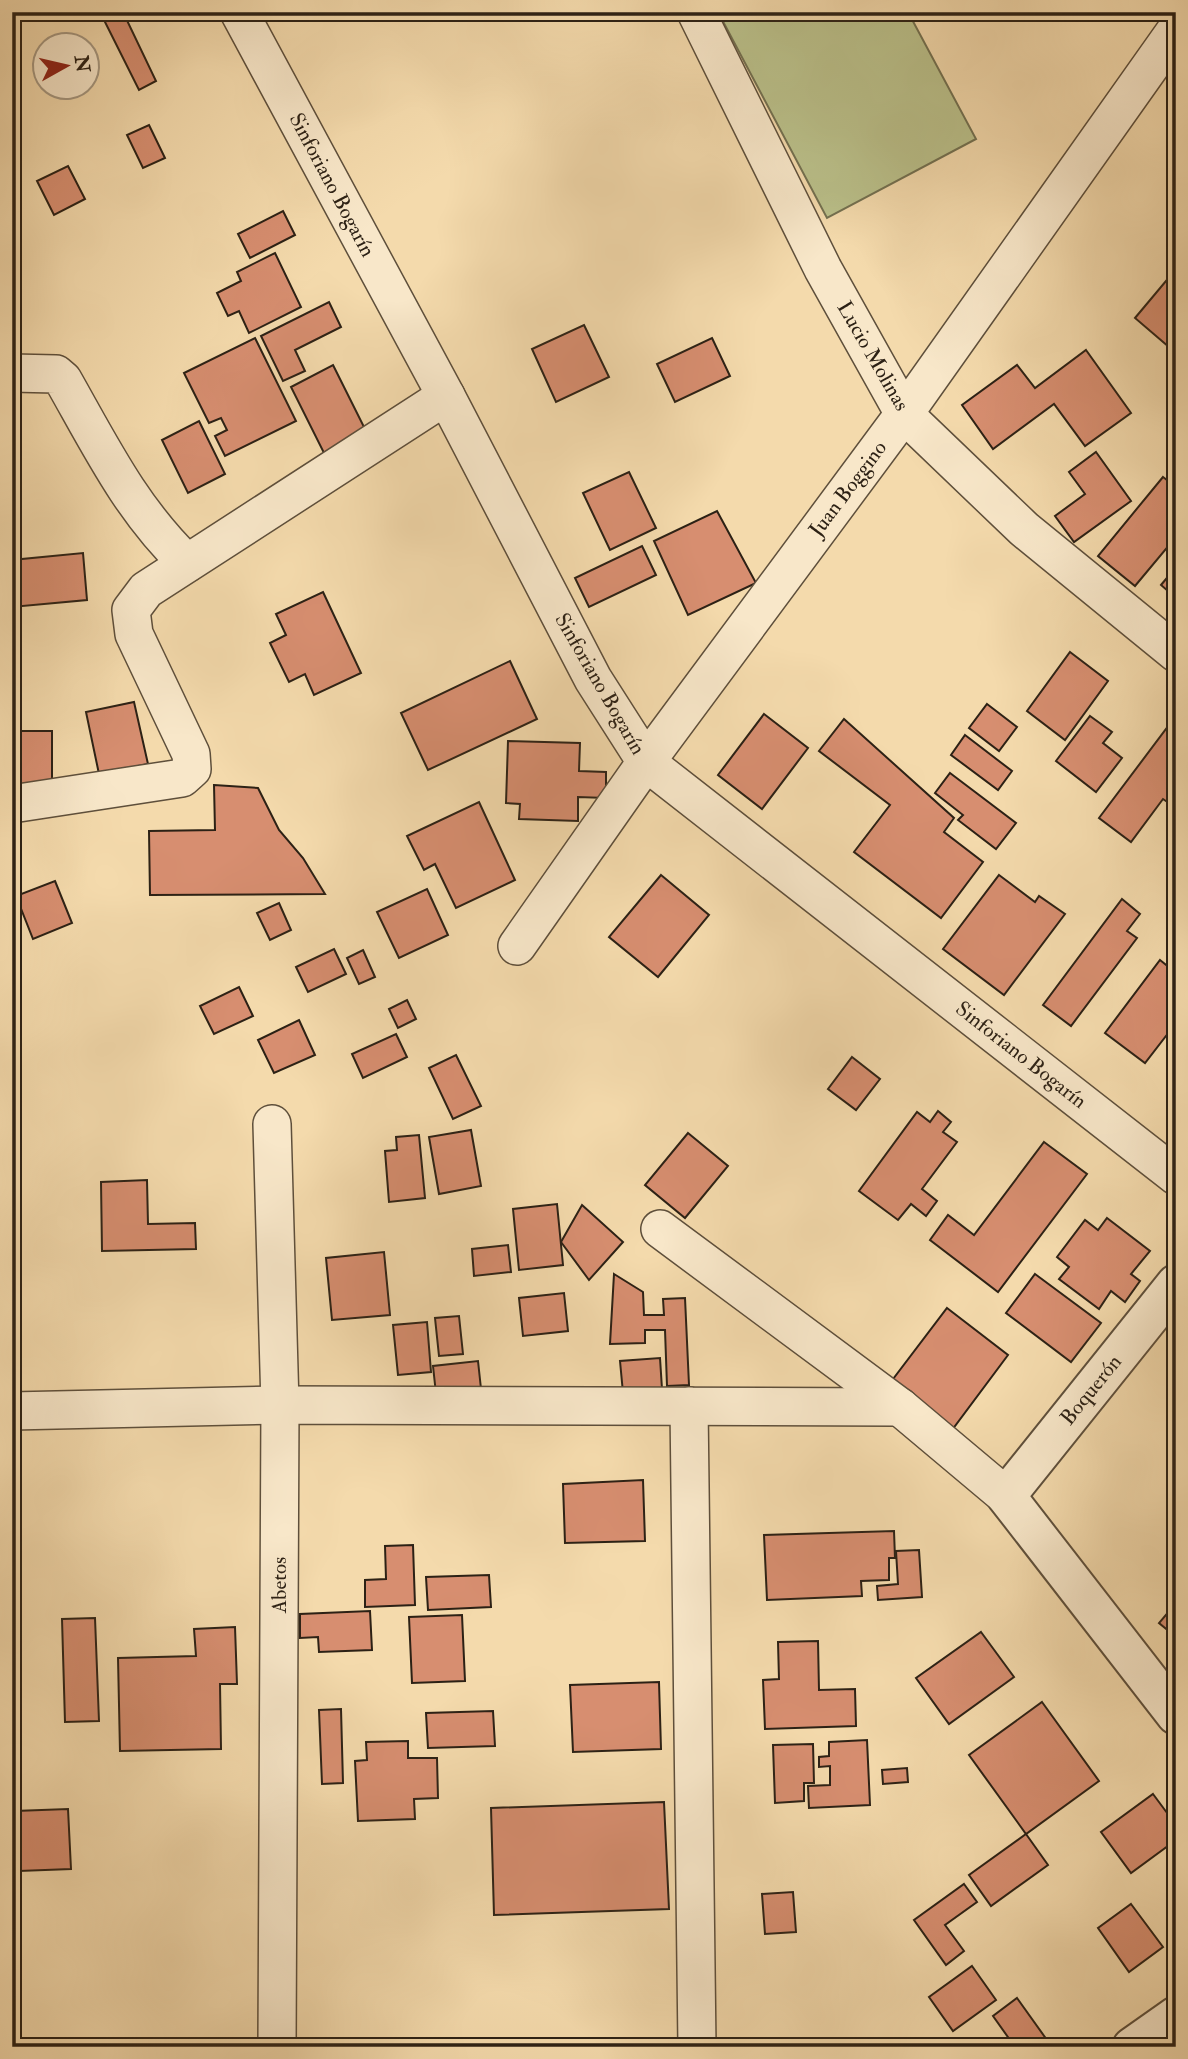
<svg xmlns="http://www.w3.org/2000/svg" width="1188" height="2059" font-family="'IM FELL Double Pica',serif">
  <rect width="100%" height="100%" fill="#f4daac"/>
  <filter id="stains"><feTurbulence type="fractalNoise" baseFrequency=".00286" numOctaves="4"/><feColorMatrix values="0 0 0 0 .2 0 0 0 0 .09 0 0 0 0 .02 0 0 0 .5 -.17"/></filter>
  <radialGradient id="worn" r=".72"><stop offset=".6" stop-color="#630" stop-opacity="0"/><stop offset="1" stop-color="#630" stop-opacity=".3"/></radialGradient>
  <polygon fill="#bac08a" stroke="#737050" stroke-width="2" points="718,12 908,12 976,139 827,218"/>
  <g fill="#d78e70" stroke="#2c2115" stroke-width="2">
    <polygon points="100,12 123,12 156,81 139,90"/>
    <polygon points="149,125 165,158 143,168 127,135"/>
    <polygon points="68,166 85,199 54,215 37,181"/>
    <polygon points="283,211 295,235 250,258 238,234"/>
    <polygon points="275,253 301,307 249,333 239,311 228,316 217,293 241,281 237,272"/>
    <polygon points="1176,269 1176,353 1135,318"/>
    <polygon points="329,302 341,327 295,350 305,371 283,381 261,336"/>
    <polygon points="584,325 609,377 556,402 532,349"/>
    <polygon points="255,338 296,421 225,456 215,436 227,430 221,418 209,423 184,373"/>
    <polygon points="712,338 730,376 675,402 657,364"/>
    <polygon points="1086,350 1131,413 1085,446 1054,404 993,449 962,405 1017,365 1035,388"/>
    <polygon points="333,365 369,437 327,459 291,387"/>
    <polygon points="199,421 225,474 188,493 162,440"/>
    <polygon points="1096,452 1131,501 1074,542 1055,516 1085,494 1069,472"/>
    <polygon points="629,472 656,528 610,550 583,493"/>
    <polygon points="1163,477 1176,487 1176,537 1135,586 1098,556"/>
    <polygon points="717,511 756,583 688,615 654,541"/>
    <polygon points="642,546 656,575 589,607 575,578"/>
    <polygon points="83,553 87,600 12,607 12,560"/>
    <polygon points="1176,567 1176,598 1161,585"/>
    <polygon points="323,592 361,673 314,695 305,674 289,682 270,643 286,635 276,614"/>
    <polygon points="1070,652 1108,681 1065,740 1027,711"/>
    <polygon points="510,661 537,719 428,770 401,713"/>
    <polygon points="134,702 148,764 99,774 86,712"/>
    <polygon points="987,704 1017,727 999,751 969,728"/>
    <polygon points="764,714 808,748 762,809 718,775"/>
    <polygon points="1090,716 1112,732 1103,743 1122,758 1096,792 1056,761"/>
    <polygon points="844,719 954,818 944,832 983,862 941,918 854,852 890,805 819,751"/>
    <polygon points="1172,721 1176,724 1176,808 1163,799 1131,842 1099,818"/>
    <polygon points="20,731 52,731 52,790 12,790 12,756 20,757"/>
    <polygon points="965,735 1012,771 998,790 951,755"/>
    <polygon points="508,741 580,743 579,771 606,772 606,798 578,797 578,821 519,819 520,804 506,803"/>
    <polygon points="950,773 1016,823 996,849 958,820 963,815 935,793"/>
    <polygon points="214,785 258,788 279,830 303,858 325,894 150,895 149,831 215,830"/>
    <polygon points="479,802 515,880 456,908 435,864 424,870 407,836"/>
    <polygon points="661,875 709,915 658,977 609,937"/>
    <polygon points="999,875 1035,902 1039,896 1065,914 1004,995 943,949"/>
    <polygon points="55,881 72,923 33,939 16,896"/>
    <polygon points="427,889 448,935 399,958 377,912"/>
    <polygon points="1122,899 1140,914 1127,931 1137,938 1071,1026 1043,1005"/>
    <polygon points="279,903 291,930 270,940 257,913"/>
    <polygon points="334,949 346,974 308,992 296,967"/>
    <polygon points="363,950 375,977 359,984 347,958"/>
    <polygon points="1160,960 1176,973 1176,1023 1145,1063 1105,1033"/>
    <polygon points="239,987 253,1016 214,1034 200,1006"/>
    <polygon points="407,1000 416,1019 398,1028 389,1009"/>
    <polygon points="299,1020 315,1055 274,1073 258,1040"/>
    <polygon points="396,1034 407,1057 363,1078 352,1054"/>
    <polygon points="456,1055 481,1106 453,1119 429,1068"/>
    <polygon points="852,1057 880,1079 856,1110 828,1089"/>
    <polygon points="938,1111 951,1122 943,1132 957,1142 922,1189 937,1201 926,1216 911,1204 898,1220 859,1191 917,1112 930,1122"/>
    <polygon points="471,1130 481,1186 439,1194 429,1137"/>
    <polygon points="688,1133 728,1166 685,1218 645,1185"/>
    <polygon points="419,1135 425,1198 389,1202 385,1151 397,1150 396,1137"/>
    <polygon points="1044,1142 1087,1174 998,1292 930,1240 948,1215 974,1235"/>
    <polygon points="147,1180 148,1224 195,1223 196,1249 102,1251 101,1182"/>
    <polygon points="557,1204 563,1265 519,1270 513,1209"/>
    <polygon points="582,1205 623,1242 589,1280 561,1242"/>
    <polygon points="1107,1218 1150,1251 1131,1274 1140,1281 1125,1302 1111,1291 1099,1309 1059,1279 1069,1267 1057,1257 1085,1220 1098,1230"/>
    <polygon points="508,1245 511,1272 474,1276 472,1249"/>
    <polygon points="384,1252 390,1315 332,1320 326,1258"/>
    <polygon points="614,1274 643,1292 644,1315 664,1315 663,1299 685,1298 689,1385 667,1386 665,1330 645,1330 645,1343 610,1344"/>
    <polygon points="1035,1274 1101,1323 1071,1362 1006,1313"/>
    <polygon points="564,1293 568,1331 523,1336 519,1298"/>
    <polygon points="947,1308 1008,1355 949,1434 887,1387"/>
    <polygon points="459,1316 463,1354 439,1356 435,1318"/>
    <polygon points="427,1322 431,1372 398,1375 393,1325"/>
    <polygon points="660,1358 662,1389 623,1393 620,1361"/>
    <polygon points="478,1361 482,1398 437,1403 433,1366"/>
    <polygon points="643,1480 645,1541 565,1543 563,1484"/>
    <polygon points="894,1531 895,1558 889,1558 889,1580 861,1581 862,1596 767,1600 764,1535"/>
    <polygon points="413,1545 415,1605 365,1607 365,1580 386,1579 385,1546"/>
    <polygon points="919,1550 922,1597 878,1600 877,1586 898,1584 896,1551"/>
    <polygon points="489,1575 491,1607 428,1610 426,1577"/>
    <polygon points="1176,1603 1176,1637 1159,1623"/>
    <polygon points="370,1611 372,1650 319,1652 318,1637 300,1638 300,1614"/>
    <polygon points="462,1615 465,1681 412,1683 409,1617"/>
    <polygon points="95,1618 99,1721 65,1722 62,1619"/>
    <polygon points="235,1627 237,1684 220,1684 221,1749 120,1751 118,1658 196,1656 194,1629"/>
    <polygon points="981,1632 1014,1677 949,1724 916,1678"/>
    <polygon points="818,1641 819,1690 855,1689 856,1726 765,1729 763,1680 779,1679 778,1642"/>
    <polygon points="659,1682 661,1749 573,1752 570,1685"/>
    <polygon points="1042,1702 1099,1781 1026,1834 969,1755"/>
    <polygon points="341,1709 343,1783 322,1784 319,1710"/>
    <polygon points="493,1711 495,1746 428,1748 426,1713"/>
    <polygon points="867,1740 870,1805 809,1808 808,1786 830,1785 830,1766 819,1767 819,1757 829,1756 829,1742"/>
    <polygon points="408,1741 408,1758 437,1758 438,1798 414,1799 415,1819 358,1821 355,1761 367,1760 366,1742"/>
    <polygon points="813,1744 814,1783 804,1783 804,1801 775,1803 773,1745"/>
    <polygon points="907,1768 908,1782 883,1784 882,1770"/>
    <polygon points="1153,1794 1176,1825 1176,1840 1131,1873 1101,1832"/>
    <polygon points="664,1802 669,1909 494,1915 491,1808"/>
    <polygon points="68,1809 71,1869 19,1871 15,1811"/>
    <polygon points="1026,1834 1048,1865 991,1906 969,1875"/>
    <polygon points="964,1884 977,1902 945,1925 964,1951 946,1965 914,1920"/>
    <polygon points="793,1892 796,1932 765,1934 762,1894"/>
    <polygon points="1131,1904 1163,1947 1129,1972 1098,1928"/>
    <polygon points="972,1966 996,2000 953,2031 929,1997"/>
    <polygon points="1017,1998 1052,2047 1015,2047 993,2016"/>
  </g>
  <g fill="none" stroke-linecap="round" stroke-linejoin="round">
    <defs>
      <g id="minor">
        <polyline points="239,12 446,396 593,679 646,762 1176,1176"/>
        <polyline points="696,12 823,269 904,414 1024,529 1176,653"/>
        <path d="M12,373L56,374L63,380C101,447 131,509 187,563"/>
        <polyline points="12,804 182,778 192,769 191,754 134,634 131,610 146,590 446,396"/>
        <polyline points="517,946 646,762 904,414 1176,30"/>
        <polyline points="272,1124 280,1405 277,2047"/>
        <polyline points="660,1229 900,1407 1006,1496"/>
        <polyline points="689,1406 697,2047"/>
        <polyline points="12,1411 280,1405 900,1407"/>
      </g>
      <g id="tertiary">
        <polyline points="1176,1284 1006,1496 1176,1715"/>
        <polyline points="1132,2047 1176,2016"/>
      </g>
    </defs>
    <use href="#minor" stroke="#5e4f3b" stroke-width="40"/>
    <use href="#tertiary" stroke="#5e4f3b" stroke-width="42"/>
    <use href="#minor" stroke="#f8e7c9" stroke-width="37"/>
    <use href="#tertiary" stroke="#f8e7c9" stroke-width="38"/>
  </g>
  <g text-anchor="middle" dominant-baseline="central" stroke-width="5" stroke-linejoin="round" paint-order="stroke">
    <g font-size="21" fill="#2c2115" stroke="#f8e7c9">
      <text transform="translate(332 185) rotate(62)">Sinforiano Bogarín</text>
      <text transform="translate(873 356) rotate(60)">Lucio Molinas</text>
      <text transform="translate(848 489) rotate(-53)">Juan Boggino</text>
      <text transform="translate(600 684) rotate(60)">Sinforiano Bogarín</text>
      <text transform="translate(1021 1055) rotate(38)">Sinforiano Bogarín</text>
      <text transform="translate(1091 1390) rotate(-51)">Boquerón</text>
      <text transform="translate(279 1585) rotate(-90)">Abetos</text>
    </g>
  </g>
  <rect width="1188" height="2059" fill="none" stroke="#f4daac" stroke-width="42"/>
  <rect x="14" y="14" width="1160" height="2031" fill="none" stroke="#2c2115" stroke-width="3.5"/>
  <rect x="21" y="21" width="1146" height="2017" fill="none" stroke="#2c2115" stroke-width="2"/>
  <g transform="translate(66 66) rotate(82)"><circle r="33" fill="#f8e7c9" stroke="#a69881" stroke-width="2"/>
  <path d="M0-5L12 26L0 18L-12 26Z" fill="#8f2418"/>
  <text y="-10" font-size="19" font-weight="bold" text-anchor="middle" fill="#2c2115">N</text>
  </g>
  <rect width="100%" height="100%" filter="url(#stains)"/>
  <rect width="100%" height="100%" fill="url(#worn)"/>
</svg>
